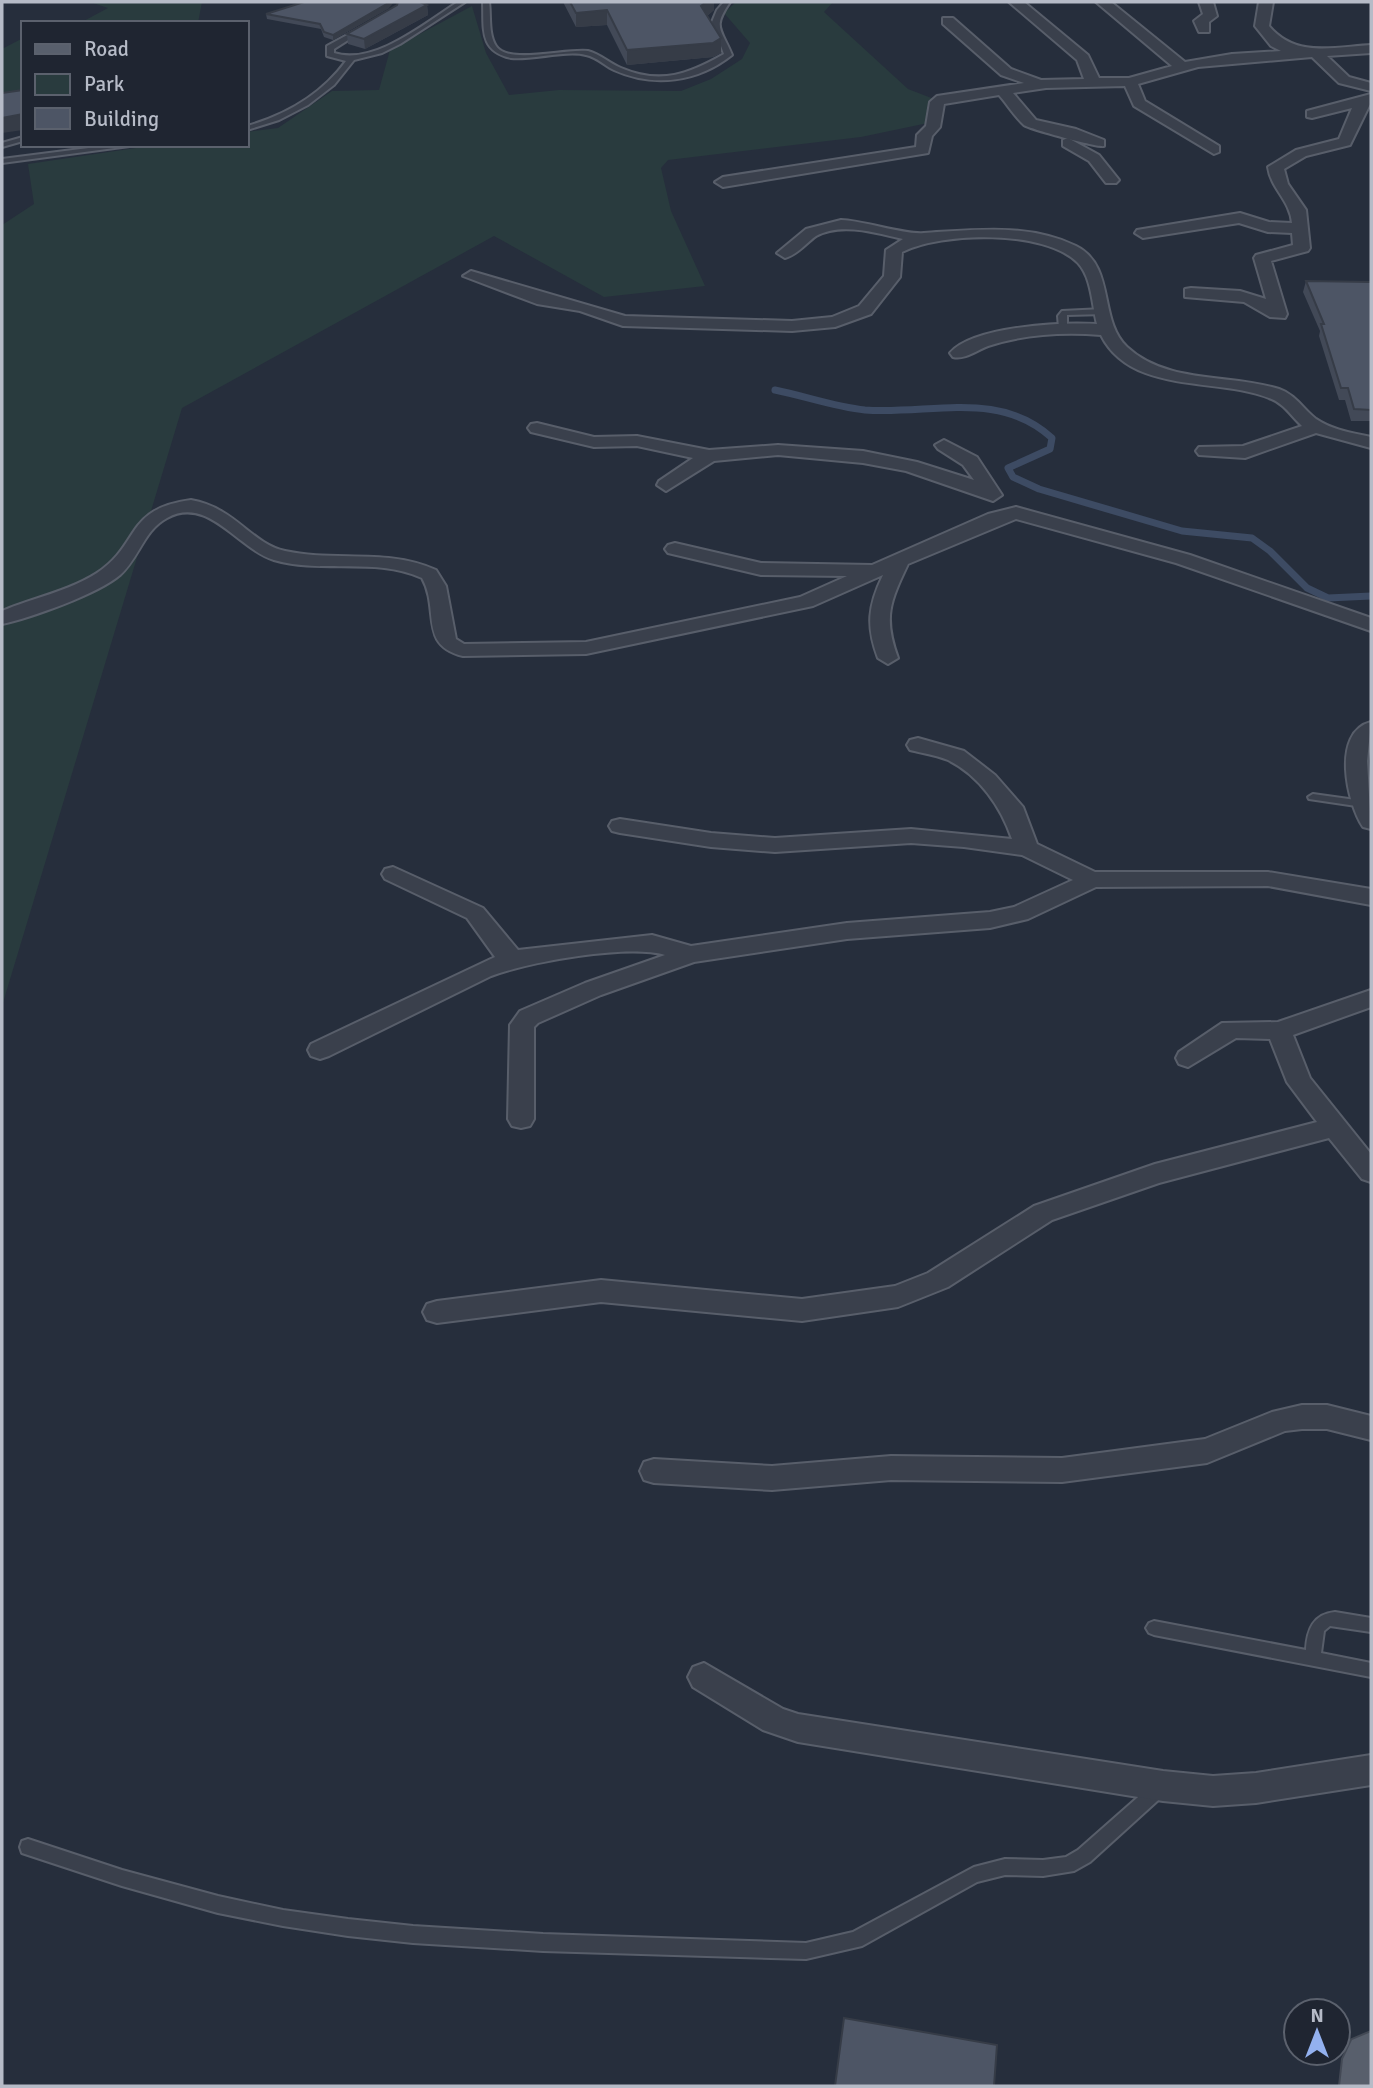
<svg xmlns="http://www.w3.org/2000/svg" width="1373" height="2088" font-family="Signika,sans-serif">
  <rect width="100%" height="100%" fill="#262e3c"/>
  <g fill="#293b3e">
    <polygon points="90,2 202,2 198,23 80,23 108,8"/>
    <polygon points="736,2 833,2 824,12 908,89 934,99 928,123 861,137 668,160 661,168 671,211 705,286 604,297 494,236 182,408 2,1006 2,225 34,204 28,164 156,145 247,145 247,132 278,128 332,91 379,90 390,50 472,6 486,53 509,95 559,90 681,91 711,79 742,59 750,43 724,13"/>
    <polygon points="23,38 23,95 2,102 2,49"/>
  </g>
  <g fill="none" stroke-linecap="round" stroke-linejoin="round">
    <path stroke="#3d4b63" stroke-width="7" d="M775,390C805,396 835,407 865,410C930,415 999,389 1052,438L1050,449L1008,468L1013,477L1039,489L1182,531L1252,538L1270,551L1307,588L1328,598L1371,596"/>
    <defs>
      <g id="lane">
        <path d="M458,2H465L400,44L382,53L354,60L334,85L308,105L279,120L247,130V126C286,115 322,94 346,61L327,56V46L362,27L365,29L364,30L334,49V53C374,66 425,23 458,2Z"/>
        <path d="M483,2H489C491,15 488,34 496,46C508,65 566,48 588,51C600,54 609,63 621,68C661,85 689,74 724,54L712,22L717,10L724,2H730C712,28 721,28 732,55C698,82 654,88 614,70C605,66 597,57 586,55C566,50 534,60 511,58C479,51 484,29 483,2Z"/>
        <polygon points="23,137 23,141 2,147 2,143"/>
        <polygon points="112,145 137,145 2,163 2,159"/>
        <polygon points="1103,309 1107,312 1106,314 1067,315 1067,328 1063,331 1059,328 1058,316 1062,311"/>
        <polygon points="1313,794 1363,801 1369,804 1363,807 1309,799 1308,797"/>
        <path d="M1335,1612L1371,1618V1632L1330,1626L1324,1631L1321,1653L1371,1663V1677L1154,1635L1149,1633L1146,1628L1149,1623L1154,1621L1306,1650C1307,1630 1313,1614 1335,1612Z"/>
        <polygon points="1160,1781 1166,1783 1168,1788 1166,1793 1090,1862 1074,1871 1043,1876 1005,1875 977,1882 862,1946 806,1959 543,1951 413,1943 348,1936 283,1926 218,1913 122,1886 28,1855 22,1853 20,1847 22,1841 28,1839 122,1870 218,1896 283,1910 348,1919 413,1926 543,1934 806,1943 853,1932 974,1867 1005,1859 1043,1860 1066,1857 1078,1850 1154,1783"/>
      </g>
      <g id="street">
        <path d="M1009,2H1024L1088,55L1099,78H1129L1172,66L1096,2H1111L1185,62L1232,54L1281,51L1271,46L1255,26L1259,2H1273L1269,26C1296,58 1333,47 1371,45V53L1327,56L1349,77L1371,83V91L1339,83L1312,57L1198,67L1138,84L1145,101L1219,146V152L1214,154L1134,106L1125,86L1046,88L1013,93L1036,120L1076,129L1104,140V146C1099,148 1030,129 1024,125C1015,117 1007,104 999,95L944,104L940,127L932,136L928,153L723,187L715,182L723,177L916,147L917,135L926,126L930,102L937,96L1024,83L1001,75L943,24V18H953L1011,69L1041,80L1084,79L1077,60Z"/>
        <polygon points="1199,2 1213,2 1217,16 1209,22 1209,32 1199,32 1194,21 1203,14"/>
        <path d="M1371,94V102L1350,145L1306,156L1284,169L1288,184L1306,210L1310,248L1308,251L1271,261L1287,314L1285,318L1270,317L1244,302L1185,297V289L1191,288L1240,291L1266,299L1254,258L1256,255L1293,245L1292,233L1268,232L1239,223L1143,238L1135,233L1137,230L1240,213L1269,222L1292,223C1290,200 1271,189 1268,167L1296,150L1339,139L1352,108L1312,118L1307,117V111Z"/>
        <polygon points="1068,138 1099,155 1119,180 1116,183 1106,183 1089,161 1063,146 1063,140"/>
        <path d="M841,220C866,221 904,235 924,233C975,230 1028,223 1076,246C1116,266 1098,320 1127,347C1166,384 1232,374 1279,389C1296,395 1303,409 1316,419C1332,430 1353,433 1371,437V448L1316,433L1245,458L1199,455L1196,451L1199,447L1243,446L1302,426C1291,416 1284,403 1269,398C1217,377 1131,395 1101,335C1063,332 1025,334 988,346C977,350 965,360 953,357L950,353C973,326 1063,322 1097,324C1092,305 1092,278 1078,263C1045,229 941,232 902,252L900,277L871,314L835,327L792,331L623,326L580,311L537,304L463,276L471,271L625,316L792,321L832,317L859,306L884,276L886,250L903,239C877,233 841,222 816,236C806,243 797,255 785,258L777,253L806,229Z"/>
        <polygon points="537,423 594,437 637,436 709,450 778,445 863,451 917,462 974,480 963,465 938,449 935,445 944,440 977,457 1002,495 993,501 906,471 863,463 778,455 714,461 666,491 657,485 659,481 693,458 637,446 594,447 531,432 528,428 531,424"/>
        <path d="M191,500C236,508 250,543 285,551C335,562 388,548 436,570L446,586L456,639L464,644L586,642L800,597L847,576L761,575L668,553L665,549L668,545L675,543L761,563L872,565L988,514L1016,507L1190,555L1371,618V631L1176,563L1016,519L908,564C890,602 883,617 898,658L888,664L878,658C866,626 868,606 883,575L813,606L586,654L463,656C418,645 440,610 422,578C376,557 322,574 274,560C238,549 208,495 167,518C144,530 139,558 120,575C98,594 30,618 2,624V611C33,598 69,591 97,573C141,544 124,509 191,500Z"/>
        <path d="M1371,722L1367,761L1371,829L1363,827C1347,803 1331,732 1371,722Z"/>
        <path d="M918,738L964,751L995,775L1023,807L1037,844L1095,872H1268L1371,889V905L1268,886L1096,887L1028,919L990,928L847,939L694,962L601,995L538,1023L534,1027V1119L530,1126L521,1128L512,1126L508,1119L510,1025L520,1011L585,983L665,955C626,944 530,962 491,976L329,1056L320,1059L311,1056L308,1050L311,1044L495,957L467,918L385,879L382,874L385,869L393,867L483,908L518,950L652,935L691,946L847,923L990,912L1014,907L1073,880L1022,855L964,847L911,843L775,852L711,847L620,833L612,831L609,826L612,821L620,819L711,833L775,838L911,829L1012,839C1001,807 980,776 948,760C936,755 922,753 910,750L907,745L910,740Z"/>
        <polygon points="1371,990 1371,1007 1293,1035 1310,1078 1371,1154 1371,1182 1362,1179 1329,1138 1159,1183 1052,1220 948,1287 898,1307 802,1321 601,1302 437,1323 427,1320 423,1312 427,1304 437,1301 601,1280 802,1299 895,1286 928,1273 1034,1206 1155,1164 1317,1122 1287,1082 1270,1039 1236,1038 1188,1067 1179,1064 1176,1058 1179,1052 1222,1023 1278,1022"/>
        <polygon points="1302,1405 1327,1405 1371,1416 1371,1440 1327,1429 1302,1429 1285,1431 1207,1463 1062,1482 891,1480 772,1490 654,1483 644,1480 640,1471 644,1462 654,1459 772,1466 891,1456 1062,1458 1205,1439 1272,1412"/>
        <polygon points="704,1663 783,1709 798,1714 1163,1771 1213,1776 1256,1773 1371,1755 1371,1785 1256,1803 1213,1806 1163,1801 798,1742 763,1730 693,1687 688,1677 693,1667"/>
      </g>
      <polygon id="primary" points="1371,2032 1371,2086 1340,2086 1343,2059 1352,2040"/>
    </defs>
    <use href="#lane" stroke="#585e6a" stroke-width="4"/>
    <use href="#street" stroke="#585e6a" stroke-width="4"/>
    <use href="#primary" stroke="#434955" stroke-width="4"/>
    <use href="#lane" fill="#3a404c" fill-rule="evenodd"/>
    <use href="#street" fill="#3a404c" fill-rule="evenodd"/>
    <use href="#primary" fill="#585f6c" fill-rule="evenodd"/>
  </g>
  <g fill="#424957">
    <polygon points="563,2 714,2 714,10 707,16 721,53 713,57 627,65 607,25 576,27"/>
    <polygon points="427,5 428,15 365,49 348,44 347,34"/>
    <polygon points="389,8 333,40 324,37 321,29 267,19 266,14"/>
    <polygon points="1306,281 1371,282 1371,421 1351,421 1345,400 1339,400 1319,336 1320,331 1303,292"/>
  </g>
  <g fill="#363c47">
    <polygon points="390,2 394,2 389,8 333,40 333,35"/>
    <polygon points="706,2 714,2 714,10 701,21 701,6"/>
    <polygon points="427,5 428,15 365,49 364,39"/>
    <polygon points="607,10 607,25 576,27 576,13"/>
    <polygon points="721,38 721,53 713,57 627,65 627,50"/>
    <polygon points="23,114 23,130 2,133 2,118"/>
  </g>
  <g fill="#4d5565" stroke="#363c47" stroke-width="2">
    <polygon points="304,2 390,2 333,35 324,32 320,24 266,14"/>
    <polygon points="398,2 420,2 427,5 364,39 347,34 397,5"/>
    <polygon points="570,2 706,2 701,6 721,38 713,43 627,50 607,10 576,13"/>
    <polygon points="23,90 23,114 2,118 2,93"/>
    <polygon points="1306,281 1371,282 1371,410 1354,409 1348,388 1341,388 1321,324 1324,324"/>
    <polygon points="844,2018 997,2045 994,2086 835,2086"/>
  </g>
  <rect width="1373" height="2088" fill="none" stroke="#b6bbc7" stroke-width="7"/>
  <rect x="21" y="21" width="228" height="126" fill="#1f2531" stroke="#5b616d" stroke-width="2"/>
  <rect x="35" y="44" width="35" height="10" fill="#585f6c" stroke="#5b616d" stroke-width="2"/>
  <text x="84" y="56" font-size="21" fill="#b6bbc7">Road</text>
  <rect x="35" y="74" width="35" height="21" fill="#293b3e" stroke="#5b616d" stroke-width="2"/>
  <text x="84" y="91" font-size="21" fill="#b6bbc7">Park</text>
  <rect x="35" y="108" width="35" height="21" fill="#4d5565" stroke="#5b616d" stroke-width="2"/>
  <text x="84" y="126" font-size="21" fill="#b6bbc7">Building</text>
  <g transform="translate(1317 2032)"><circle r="33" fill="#1f2531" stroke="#5b616d" stroke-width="2"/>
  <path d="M0-5L12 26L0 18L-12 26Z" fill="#93b1ef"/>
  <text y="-10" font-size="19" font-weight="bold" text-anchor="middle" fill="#b6bbc7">N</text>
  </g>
</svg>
